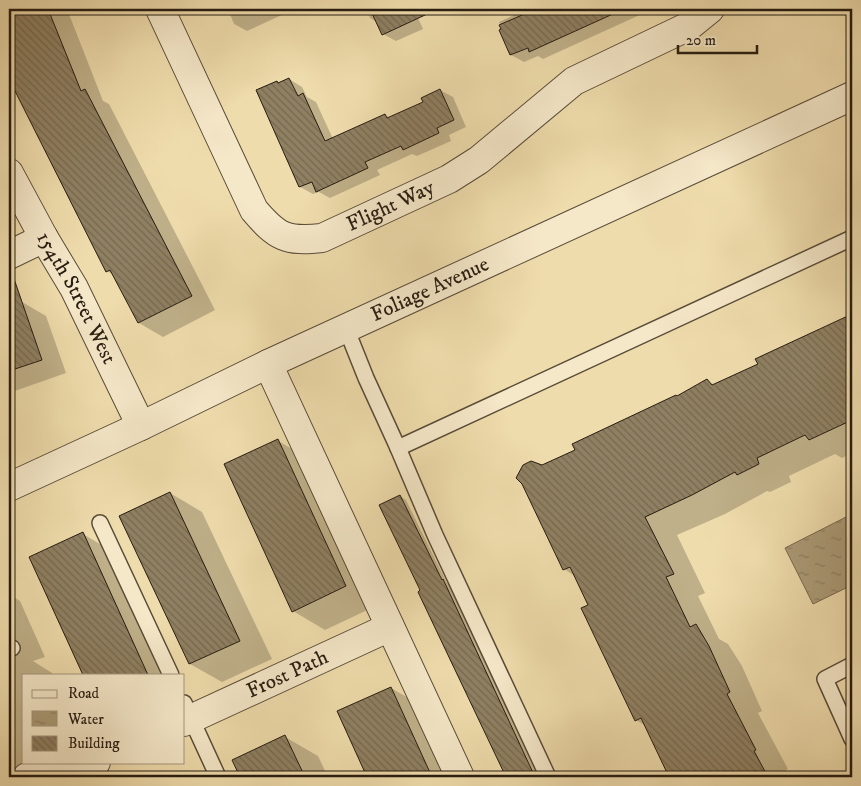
<svg xmlns="http://www.w3.org/2000/svg" width="861" height="786" font-family="'IM FELL DW Pica',serif">
  <defs>
    <pattern id="water-ripples" width="26" height="14" patternUnits="userSpaceOnUse" patternTransform="scale(1.25)"><rect width="26" height="14" fill="#ab9b77"/><path d="M2 4q2-2 4 0t4 0M15 11q2-2 4 0t4 0" fill="none" stroke="#8b7e60"/></pattern>
    <pattern id="building-back-hatch" width="6" height="6" patternUnits="userSpaceOnUse" patternTransform="scale(1.25)"><rect width="6" height="6" fill="#8f8062"/><path d="M-1 5l2 2M0 0l6 6M5-1l2 2" fill="none" stroke="#75684f"/></pattern>
  </defs>
  <rect width="100%" height="100%" fill="#efdcac"/>
  <filter id="stains"><feTurbulence type="fractalNoise" baseFrequency=".004" numOctaves="4"/><feColorMatrix values="0 0 0 0 .2 0 0 0 0 .09 0 0 0 0 .02 0 0 0 .5 -.17"/></filter>
  <radialGradient id="worn" r=".72"><stop offset=".6" stop-color="#630" stop-opacity="0"/><stop offset="1" stop-color="#630" stop-opacity=".3"/></radialGradient>
  <polygon fill="url(#water-ripples)" stroke="#76684e" points="852,514 852,585 813,604 785,548"/>
  <g fill="#0003">
    <polygon points="9,9 67,9 103,101 109,104 215,310 163,337 139,323 115,276 107,271 17,93 13,91 9,80"/>
    <polygon points="228,9 295,9 247,31 234,24"/>
    <polygon points="365,9 414,9 423,29 396,41 383,34 378,23 370,18"/>
    <polygon points="527,9 653,9 543,59 538,56 524,62 511,55 500,31 503,30 499,22"/>
    <polygon points="289,79 302,87 307,97 316,102 333,139 385,115 390,118 425,102 440,90 453,97 466,127 449,135 451,141 417,156 412,154 377,170 380,175 330,198 319,192 313,194 300,187 258,91 277,82 280,84"/>
    <polygon points="22,302 46,316 66,373 9,393 9,307"/>
    <polygon points="852,312 852,453 842,458 835,454 789,476 791,482 770,492 767,491 725,514 677,535 705,593 698,596 719,639 728,644 742,666 762,711 758,713 788,769 786,770 790,777 666,777 669,776 646,726 636,720 590,606 575,576 564,569 542,466 577,451 707,381 715,385 760,365 848,318 846,315"/>
    <polygon points="278,441 310,459 378,605 325,630 293,611"/>
    <polygon points="170,493 202,512 272,659 222,682 190,664 120,517"/>
    <polygon points="400,496 406,500 447,583 449,584 540,777 508,777 422,591"/>
    <polygon points="83,534 115,553 171,675 85,675"/>
    <polygon points="9,594 20,601 45,657 33,661 52,673 53,675 24,675 24,762 42,762 11,777 9,777"/>
    <polygon points="391,688 424,707 455,777 369,777 339,712"/>
    <polygon points="285,737 318,756 328,777 241,777 234,761"/>
  </g>
  <g fill="url(#building-back-hatch)" stroke="#271c11">
    <polygon points="9,9 48,9 81,91 85,89 192,296 138,323 110,270 106,272 15,91 9,93"/>
    <polygon points="370,9 438,9 382,35"/>
    <polygon points="536,9 624,9 529,52 528,48 510,55 499,30 501,29 499,25"/>
    <polygon points="289,78 298,96 303,93 325,141 385,114 387,118 423,102 421,98 440,89 454,120 437,128 439,133 403,150 401,146 365,162 368,168 316,192 312,182 299,187 256,90 277,81 278,83"/>
    <polygon points="9,273 12,273 42,360 9,371"/>
    <polygon points="852,314 852,420 809,440 805,435 757,458 759,464 737,475 735,472 692,495 645,517 674,574 666,577 690,627 696,624 709,646 730,692 727,694 756,750 754,751 768,777 669,777 641,718 635,721 581,608 588,605 570,567 563,570 522,484 516,478 523,465 531,461 542,465 575,450 572,444 676,395 677,396 707,379 712,385 758,364 755,359"/>
    <polygon points="278,439 346,586 292,612 224,464"/>
    <polygon points="170,492 240,641 189,664 119,516"/>
    <polygon points="400,495 442,580 443,579 535,777 506,777 418,592 420,590 379,505"/>
    <polygon points="83,532 148,675 83,675 29,557"/>
    <polygon points="391,687 432,777 367,777 337,711"/>
    <polygon points="285,735 305,777 240,777 232,760"/>
  </g>
  <g fill="none" stroke-linecap="round" stroke-linejoin="round">
    <defs>
      <g id="service">
        <polyline points="346,328 366,378 398,448 852,238"/>
        <polyline points="398,448 435,535 548,777"/>
        <polyline points="100,523 171,675"/>
        <polyline points="9,649 12,648"/>
        <polyline points="852,665 825,679 852,739"/>
        <polyline points="184,703 218,777"/>
      </g>
      <g id="minor">
        <path id="s1" d="M160,9L254,210C277,237 286,242 322,238L449,179L479,160L574,81L689,26L710,9"/>
        <path id="s2" d="M9,173L44,238L74,288L141,426"/>
        <polyline points="9,255 44,238"/>
        <polyline points="268,364 460,777"/>
        <path id="s3" d="M9,487L141,426L268,364L852,96"/>
        <path id="s4" d="M184,722L390,627"/>
        <polyline points="27,777 57,764 86,767 96,762"/>
      </g>
    </defs>
    <use href="#service" stroke="#594c38" stroke-width="18"/>
    <use href="#minor" stroke="#594c38" stroke-width="30"/>
    <use href="#service" stroke="#f5e8c9" stroke-width="15"/>
    <use href="#minor" stroke="#f5e8c9" stroke-width="28"/>
  </g>
  <g text-anchor="middle" dominant-baseline="central" stroke-width="4.5" stroke-linejoin="round" paint-order="stroke">
    <g font-size="21" fill="#271c11" stroke="#f5e8c9">
      <text stroke="none"><textPath href="#s1" startOffset="376">Flight Way</textPath></text>
      <text stroke="none"><textPath href="#s3" startOffset="465">Foliage Avenue</textPath></text>
      <text stroke="none"><textPath href="#s2" startOffset="142">154th Street West</textPath></text>
      <text stroke="none"><textPath href="#s4" startOffset="114">Frost Path</textPath></text>
    </g>
  </g>
  <rect width="861" height="786" fill="none" stroke="#efdcac" stroke-width="30"/>
  <rect x="10" y="10" width="841" height="766" fill="none" stroke="#271c11" stroke-width="2.5"/>
  <rect x="15" y="15" width="831" height="756" fill="none" stroke="#271c11"/>
  <rect x="22" y="674" width="162" height="90" fill="#f5e8c9" stroke="#a3967f"/>
  <rect x="32" y="690" width="25" height="8" fill="#f5e8c9" stroke="#a3967f"/>
  <text x="68" y="698" font-size="15" fill="#271c11">Road</text>
  <rect x="32" y="711" width="25" height="15" fill="url(#water-ripples)" stroke="#a3967f"/>
  <text x="68" y="724" font-size="15" fill="#271c11">Water</text>
  <rect x="32" y="736" width="25" height="15" fill="url(#building-back-hatch)" stroke="#a3967f"/>
  <text x="68" y="748" font-size="15" fill="#271c11">Building</text>
  <path d="M678 45v8h79v-8" fill="none" stroke="#271c11" stroke-width="2.5"/>
  <text x="686" y="45" font-size="15" fill="#271c11" stroke="#f5e8c9" stroke-width="4" paint-order="stroke">20 m</text>
  <rect width="100%" height="100%" filter="url(#stains)"/>
  <rect width="100%" height="100%" fill="url(#worn)"/>
</svg>
